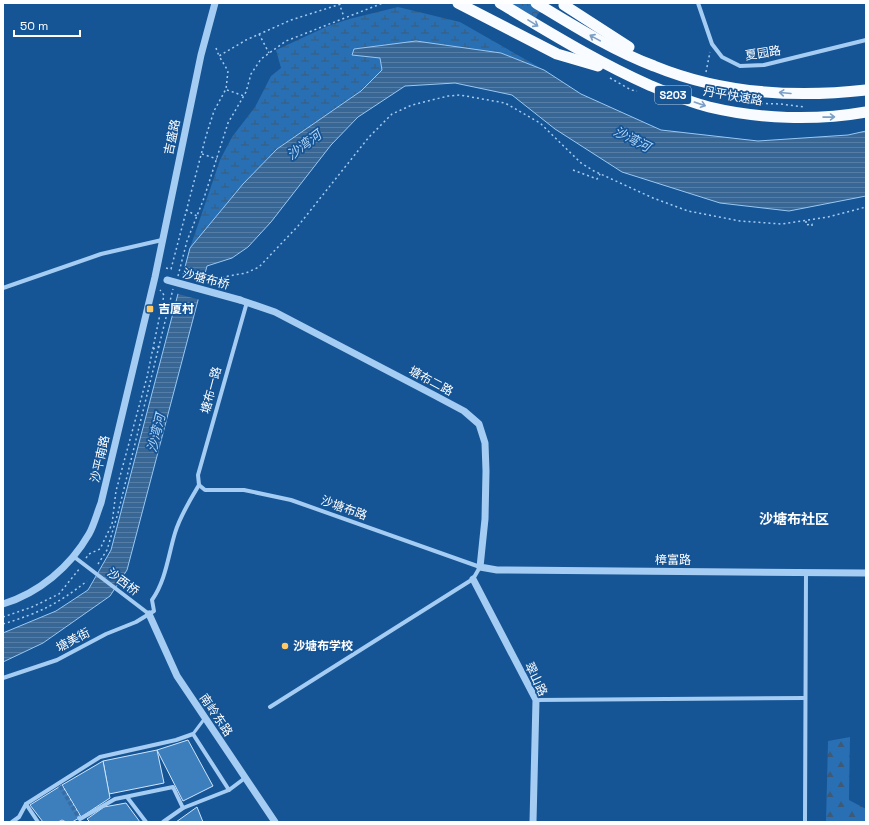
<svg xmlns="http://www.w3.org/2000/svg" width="869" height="825" font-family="'Space Grotesk','Noto Sans SC',sans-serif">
  <defs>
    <pattern id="forest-firs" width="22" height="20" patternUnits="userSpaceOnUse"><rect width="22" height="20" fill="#286fb4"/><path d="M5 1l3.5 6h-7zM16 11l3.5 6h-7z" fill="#3e5a76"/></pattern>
    <pattern id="wetland-marsh" width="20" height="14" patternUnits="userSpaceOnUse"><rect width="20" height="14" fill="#286fb4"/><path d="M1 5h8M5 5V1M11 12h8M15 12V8" fill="none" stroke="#3e5a76"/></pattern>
    <pattern id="park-crowns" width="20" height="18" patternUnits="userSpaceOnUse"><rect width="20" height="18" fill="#286fb4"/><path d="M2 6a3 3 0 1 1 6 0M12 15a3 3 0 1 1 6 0" fill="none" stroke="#3e5a76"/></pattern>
    <pattern id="water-rules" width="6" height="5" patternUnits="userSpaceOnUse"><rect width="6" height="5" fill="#386695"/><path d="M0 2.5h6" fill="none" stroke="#567da5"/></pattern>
  </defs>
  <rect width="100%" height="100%" fill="#155495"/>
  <polygon fill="url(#forest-firs)" points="850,737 849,800 866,809 866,822 826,822 828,741"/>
  <polygon fill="url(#wetland-marsh)" points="398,7 460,22 544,70 501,53 416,41 354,49 353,55 380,58 382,70 361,91 277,149 243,184 190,248 220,160 232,137 255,107 271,76 281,68 276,50 328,26 349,19"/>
  <polygon fill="url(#park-crowns)" points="508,3 545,3 535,19"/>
  <polygon fill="url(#water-rules)" stroke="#98c8f4" points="416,41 501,53 544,70 581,94 661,130 758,141 848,135 866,131 866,196 789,211 720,203 622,172 555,129 512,95 455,83 405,86 358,117 331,145 271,222 248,247 232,258 207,266 127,570 110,596 43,643 3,662 3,633 56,611 88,590 111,550 190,248 243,184 277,149 361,91 382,70 380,58 352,55 354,49"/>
  <polygon fill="#155495" points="181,274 206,279 200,300 175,293"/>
  <g fill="#3d7ebd" stroke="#cde5fc">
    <polygon points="188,740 213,786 183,801 157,750"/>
    <polygon points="157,750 164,783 109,794 103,761"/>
    <polygon points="103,761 110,798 81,817 62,785"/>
    <polygon points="62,785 81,817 72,822 66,822 62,820 58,822 43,822 30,805"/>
    <polygon points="126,803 140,822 90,822 87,819 104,807"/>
    <polygon points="197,807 203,822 176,822"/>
  </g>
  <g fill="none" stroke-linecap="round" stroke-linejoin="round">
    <polyline stroke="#386ea5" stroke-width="4" stroke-dasharray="4 2" stroke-linecap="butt" points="60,786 79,818"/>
    <g stroke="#a5ccf2" stroke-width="1.5" stroke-dasharray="2 3" stroke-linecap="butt">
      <polyline points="339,3 344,17"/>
      <polyline points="259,34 269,53"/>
      <polyline points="216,48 219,56"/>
      <polyline points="706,72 710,52"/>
      <polyline points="610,78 631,90 637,91"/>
      <polyline points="227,90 244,96"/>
      <polyline points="746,103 781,104 804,107"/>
      <polyline points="202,154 217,159"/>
      <polyline points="573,170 597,179 600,174"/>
      <polyline points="186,210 197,216"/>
      <polyline points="806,221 806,225 812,224 812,227"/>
      <polyline points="166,268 171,269 206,136 214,111 226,89 228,71 219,56 246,40 291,20 344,3"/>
      <polyline points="178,276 187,241 204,198 228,123 246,92 251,74 261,59 286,41 383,3"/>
      <polyline points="217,278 246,273 259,267 298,226 369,137 392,114 412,105 448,96 460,95 505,103 540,123 581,163 594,171 653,198 688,211 740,221 782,224 828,217 866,207"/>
      <polyline points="221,287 227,277"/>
      <polyline points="153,349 160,346"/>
      <polyline points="86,558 89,554 100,549 112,524 116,491 147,377 164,295 160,290"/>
      <polyline points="98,564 107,550 118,513 173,289"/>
      <polyline points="3,617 32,607 59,594 80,568"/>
      <path d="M3,624C39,613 58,604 87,581"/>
    </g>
    <polyline stroke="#a5ccf2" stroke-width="3" points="193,734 205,718"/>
    <g stroke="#a5ccf2" stroke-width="4">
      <polyline points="698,3 712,44 722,57 740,66 764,65 866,40"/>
      <polyline points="3,288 101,254 162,240"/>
      <polyline points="199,485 205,490 244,490 291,500 480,567 473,579 270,707"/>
      <polyline points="199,485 198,475 247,302"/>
      <polyline points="73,556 149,614"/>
      <path d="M3,678L57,660L106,634L136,622L154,611L152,600C166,580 168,556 175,533C180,516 190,500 199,485"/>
      <polyline points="536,700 805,698"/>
      <polyline points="127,797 146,822"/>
      <polyline points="26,804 38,822"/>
      <polyline points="79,818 80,819 115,799 173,787 183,808 229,790"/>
      <polyline points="12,822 19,817 26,804 100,757 176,740 193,734 229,790 245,778"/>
      <polyline points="163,822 183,808"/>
      <polyline points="805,822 806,572"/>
    </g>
    <g stroke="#a5ccf2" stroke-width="7">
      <polyline points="240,300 275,312 434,395 464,411 479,424 485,443 486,471 485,519 480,567 497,570 866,573"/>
      <polyline points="473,579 536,700 533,822"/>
      <path d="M3,604C39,593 70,567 89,534C94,525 97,513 101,503L155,277L201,55L215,3"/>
      <polyline points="149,614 177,676 275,822"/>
    </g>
    <polyline stroke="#a5ccf2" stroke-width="7" points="167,280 240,300"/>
    <g stroke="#f8fbff" stroke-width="11">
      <polyline points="458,3 557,54 598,66"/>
      <path d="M500,3C549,32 597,62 649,85C668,93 689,102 709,107C759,119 815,121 866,112"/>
      <path d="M536,3C574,26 612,50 654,66C720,93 795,98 866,90"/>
      <polyline points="564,5 629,47"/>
    </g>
  </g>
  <defs><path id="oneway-shaft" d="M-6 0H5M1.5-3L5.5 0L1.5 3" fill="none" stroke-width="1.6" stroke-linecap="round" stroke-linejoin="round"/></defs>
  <g stroke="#7b9fc5">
    <use href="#oneway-shaft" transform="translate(533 23) rotate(32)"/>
    <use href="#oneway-shaft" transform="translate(595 38) rotate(-151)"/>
    <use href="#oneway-shaft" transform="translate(785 93) rotate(-175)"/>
    <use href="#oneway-shaft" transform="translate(700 104) rotate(19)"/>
    <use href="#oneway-shaft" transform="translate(829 117) rotate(-1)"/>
  </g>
  <g fill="#ffca66" stroke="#155495" stroke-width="1.5">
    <rect x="146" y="305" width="8" height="8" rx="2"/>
    <circle cx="285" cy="646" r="4"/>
  </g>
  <g text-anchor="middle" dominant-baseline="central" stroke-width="3.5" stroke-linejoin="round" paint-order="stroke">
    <rect fill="#155495" stroke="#b9ccdf" stroke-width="1" x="655" y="86" width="36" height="18" rx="3"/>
    <g font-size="11" font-weight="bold" fill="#fff">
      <text x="673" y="95">S203</text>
    </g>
    <g font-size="12" fill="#fff" stroke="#155495">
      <text transform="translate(763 53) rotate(-9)">夏园路</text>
      <text transform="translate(733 96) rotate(10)">丹平快速路</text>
      <text transform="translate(172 137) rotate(-78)">吉盛路</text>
      <text transform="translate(206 279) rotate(15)">沙塘布桥</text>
      <text transform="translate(431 381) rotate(28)">塘布二路</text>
      <text transform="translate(211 390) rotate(-75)">塘布一路</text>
      <text transform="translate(100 459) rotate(-77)">沙平南路</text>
      <text transform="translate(344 508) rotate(20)">沙塘布路</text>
      <text x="673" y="560">樟富路</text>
      <text transform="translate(123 582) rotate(37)">沙西桥</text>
      <text transform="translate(73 640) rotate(-28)">塘美街</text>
      <text transform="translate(536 679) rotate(65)">翠山路</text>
      <text transform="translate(216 715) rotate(56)">南岭东路</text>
    </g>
    <g font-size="12" font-weight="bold" fill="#fff" stroke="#155495" text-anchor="start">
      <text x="158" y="309">吉厦村</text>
      <text x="293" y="646">沙塘布学校</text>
    </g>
    <g font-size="13" font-style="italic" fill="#b2d6f8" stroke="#155495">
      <text transform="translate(632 139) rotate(27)">沙湾河</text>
      <text transform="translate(304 145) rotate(-37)">沙湾河</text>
      <text transform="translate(156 433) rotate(-76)">沙湾河</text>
    </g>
    <g font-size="14" font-weight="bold" fill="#fff" stroke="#155495">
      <text x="794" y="519">沙塘布社区</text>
    </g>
  </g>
  <rect width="869" height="825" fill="none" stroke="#ffffff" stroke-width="8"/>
  <path d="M14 30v6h66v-6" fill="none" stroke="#ffffff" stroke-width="2"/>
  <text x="20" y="30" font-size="12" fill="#ffffff" stroke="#155495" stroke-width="3" paint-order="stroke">50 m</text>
</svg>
